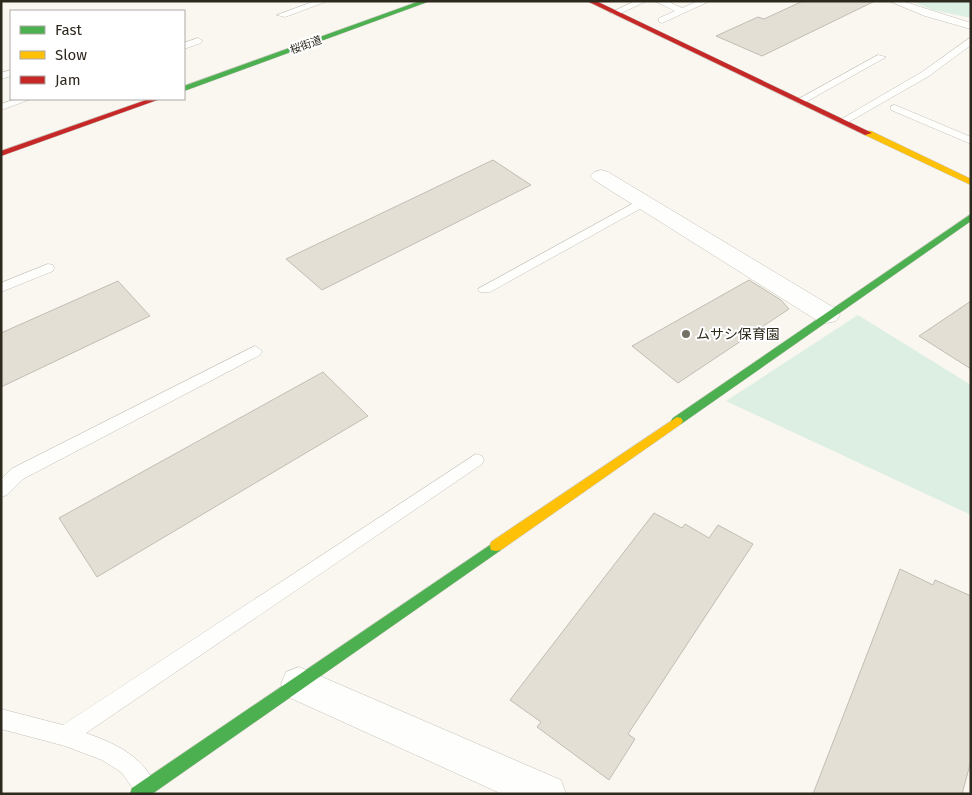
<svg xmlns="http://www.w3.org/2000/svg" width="972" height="795" font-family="'Fira Sans','Noto Sans JP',sans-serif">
  <rect width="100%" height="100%" fill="#faf7f0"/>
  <g fill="#dcefe2">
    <polygon points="911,1 971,1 971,18 933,10"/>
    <polygon points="858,315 971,385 971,515 726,401"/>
  </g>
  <g fill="#e4dfd5" stroke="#c1bdb4">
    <polygon points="803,1 875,1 762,56 716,36 758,17 764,19"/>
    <polygon points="493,160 531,185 322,290 286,259"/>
    <polygon points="749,280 781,300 789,309 678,383 632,346"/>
    <polygon points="118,281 150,316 1,387 1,333"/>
    <polygon points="971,301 971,369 919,336"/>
    <polygon points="323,372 368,416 97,577 59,518"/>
    <polygon points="654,513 682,528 685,524 709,538 718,525 753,544 628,734 635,739 609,780 537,727 541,722 510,700"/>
    <polygon points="900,569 933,585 935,580 971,596 971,761 962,794 813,794"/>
  </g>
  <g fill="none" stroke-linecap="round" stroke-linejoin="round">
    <defs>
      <g id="lane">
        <polygon points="315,1 328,1 285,17 277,15"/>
        <polygon points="635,1 647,1 617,15 610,13"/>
        <polygon points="655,1 667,1 682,8 698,1 710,1 662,23 659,22 659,18 675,11"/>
        <polygon points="889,1 902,1 971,23 971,29 925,16"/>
        <polygon points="971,37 971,45 929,76 847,123 839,123 838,121 922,72"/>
        <polygon points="198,38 203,41 201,43 184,49 184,43"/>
        <polygon points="878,55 886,57 804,103 800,104 795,101"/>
        <polygon points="11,70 11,76 1,79 1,73"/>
        <polygon points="16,99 31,99 1,110 1,104"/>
        <polygon points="895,105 971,137 971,144 891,110 891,106"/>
        <polygon points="643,198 647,199 647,205 490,292 480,292 478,289"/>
        <polygon points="48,264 53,265 54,268 53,271 1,292 1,283"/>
        <polygon points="255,346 262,351 260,355 23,479 7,495 1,497 1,479 11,469"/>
        <path d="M476,454L482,456L484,460L482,464L86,733C117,744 144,757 157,788L154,794H137L121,772L102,760L65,746L1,729V709L63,725Z"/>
      </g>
      <g id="street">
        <polygon points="601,170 608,172 836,309 840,315 836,321 827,323 818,321 594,180 590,176 594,172"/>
        <polygon points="299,667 561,780 566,794 502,794 286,696 281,684 286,672"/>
      </g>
      <g id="fast">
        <polygon points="420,1 430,1 184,91 184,86"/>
        <polygon points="971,214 971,221 681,424 673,424 671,421 673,418"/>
        <polygon points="496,541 501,542 502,546 501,550 152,794 130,794 132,788"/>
      </g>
      <g id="slow">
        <polygon points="865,131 871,131 971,179 971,185 865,135"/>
        <polygon points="677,417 681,418 683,421 681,424 501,550 496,551 491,550 490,546 491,542"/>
      </g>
      <g id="jam">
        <polygon points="587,1 596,1 872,133 865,135"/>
        <polygon points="149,99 160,99 1,156 1,151"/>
      </g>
    </defs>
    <use href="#lane" stroke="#c5c2b9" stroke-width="1"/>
    <use href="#street" stroke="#c5c2b9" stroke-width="1"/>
    <use href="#fast" stroke="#c5c2b9" stroke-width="1"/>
    <use href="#slow" stroke="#c5c2b9" stroke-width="1"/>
    <use href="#jam" stroke="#c5c2b9" stroke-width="1"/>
    <use href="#lane" fill="#fefefd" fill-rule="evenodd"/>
    <use href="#street" fill="#fefefd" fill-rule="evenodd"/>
    <use href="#fast" fill="#4caf50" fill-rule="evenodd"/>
    <use href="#slow" fill="#ffc107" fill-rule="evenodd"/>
    <use href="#jam" fill="#c62828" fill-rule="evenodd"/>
  </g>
  <circle fill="#757167" stroke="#fff" stroke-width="2" cx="686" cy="334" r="5"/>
  <g text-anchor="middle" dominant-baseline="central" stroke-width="4" stroke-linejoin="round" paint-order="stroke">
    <g font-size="11" fill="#2e291d" stroke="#fff">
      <text transform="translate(306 45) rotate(-20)">桜街道</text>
    </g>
    <g font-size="14" fill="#2e291d" stroke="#fff" text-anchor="start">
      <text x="696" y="334">ムサシ保育園</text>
    </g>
  </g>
  <rect width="972" height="795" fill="none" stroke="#2e291d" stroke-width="5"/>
  <rect x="10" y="10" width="175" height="90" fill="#ffffff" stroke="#aba9a5"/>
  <rect x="20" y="26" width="25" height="8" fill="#4caf50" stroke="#aba9a5"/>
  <text x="55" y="35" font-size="15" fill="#2e291d">Fast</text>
  <rect x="20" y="51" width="25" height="8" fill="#ffc107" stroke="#aba9a5"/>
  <text x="55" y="60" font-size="15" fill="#2e291d">Slow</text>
  <rect x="20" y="76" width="25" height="8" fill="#c62828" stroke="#aba9a5"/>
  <text x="55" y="85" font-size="15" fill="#2e291d">Jam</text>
</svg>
